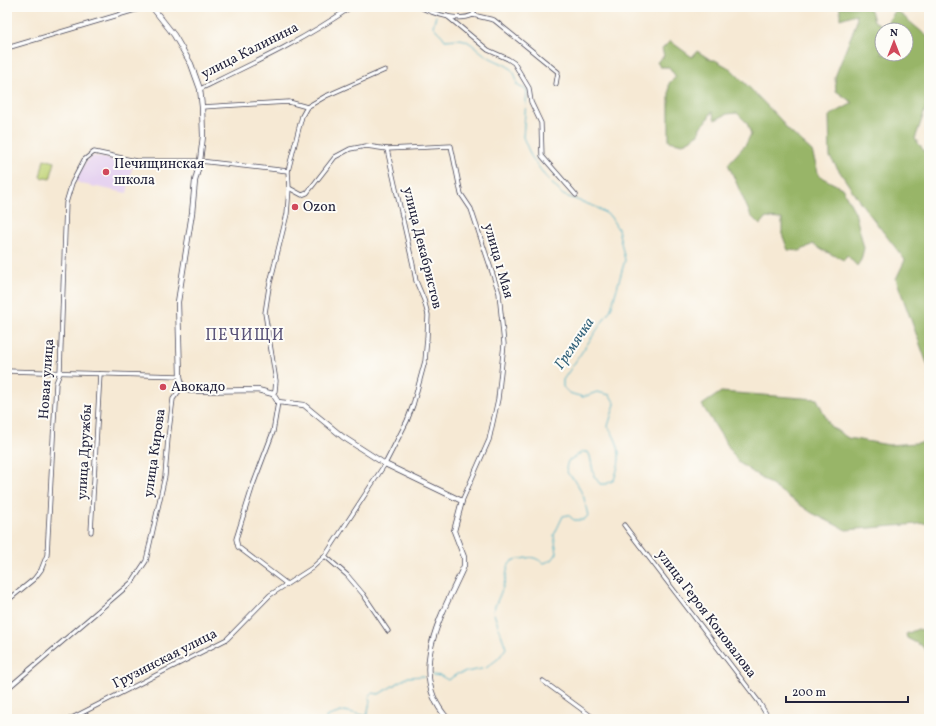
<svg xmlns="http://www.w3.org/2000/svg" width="936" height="726" font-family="Vollkorn,serif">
  <rect width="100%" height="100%" fill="#fdfcf7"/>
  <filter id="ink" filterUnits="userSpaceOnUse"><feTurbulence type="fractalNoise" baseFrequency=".025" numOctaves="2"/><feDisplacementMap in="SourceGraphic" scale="8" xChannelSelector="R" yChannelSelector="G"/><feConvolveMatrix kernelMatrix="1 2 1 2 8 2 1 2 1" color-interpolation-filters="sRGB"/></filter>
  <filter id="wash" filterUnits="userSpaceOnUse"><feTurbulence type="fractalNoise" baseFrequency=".012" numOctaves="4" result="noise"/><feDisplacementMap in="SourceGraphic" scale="16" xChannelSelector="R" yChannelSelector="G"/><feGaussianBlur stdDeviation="0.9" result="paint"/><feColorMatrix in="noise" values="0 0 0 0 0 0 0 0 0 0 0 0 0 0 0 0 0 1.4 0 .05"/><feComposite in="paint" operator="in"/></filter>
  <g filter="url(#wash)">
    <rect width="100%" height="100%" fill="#f6e9d4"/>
    <polygon fill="#e6d3f0" points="94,156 133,164 127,193 81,184 75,180 85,163 90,158"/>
    <polygon fill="#c0d376" stroke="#717a58" points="44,159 55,162 50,179 40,177"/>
    <g fill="#98b567" stroke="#5d6c51" fill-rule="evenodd">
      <path d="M839,7H862L871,10L874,21L884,27L896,10L929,38V99L915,139L929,157V369L896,279L905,260L860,202L830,157L829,116L853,103L836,91L835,77L857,21L856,14L840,19V9ZM882,30H906V54H882Z"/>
      <polygon points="670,41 692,57 697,51 711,60 715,60 731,69 780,119 787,129 812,151 819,176 842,188 855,212 864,248 861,260 857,266 847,255 844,260 822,250 813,244 800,251 788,250 782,234 782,219 766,218 760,225 751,216 728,164 746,144 751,134 747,123 737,113 727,114 715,120 712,111 706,122 700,127 699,134 683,144 669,141 669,83 676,77 669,67 660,67 657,62 664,56 662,49"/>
      <polygon points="721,392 817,399 830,426 848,438 889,445 929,442 929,523 846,530 812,513 738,462 702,405"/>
      <polygon points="918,629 929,632 929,655 922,646 907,638 906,634"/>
    </g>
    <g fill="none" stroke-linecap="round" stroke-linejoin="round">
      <g stroke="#44adc4" stroke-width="1">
        <polyline points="438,10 439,7"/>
        <path d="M433,675L441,676L448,680L457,674L486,668L499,658L506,648L493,611C497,601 502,591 505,581C508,570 506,559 521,559C522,559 526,558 527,558C534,556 538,560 544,563L552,560L557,553L554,535L563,516L568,515L574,520H583L588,516L584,498L576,481L568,474L566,468L568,461L583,452H588L590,456L594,476L600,484H606L614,480C622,456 621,447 608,426L615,404L610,395L597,392L583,397L569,393L563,387V380L611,309L625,260L618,229L610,216L596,207L563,195L545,176L531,156L523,137L527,90L520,87L517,85C516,64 501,65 487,56C480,52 472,43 464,40C459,38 450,40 445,40C442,34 437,32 433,26L436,16"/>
        <polyline points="326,719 326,717 344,711 367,716 370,701 369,697 372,693 379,694 408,677 424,676"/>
      </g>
    </g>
  </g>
  <g filter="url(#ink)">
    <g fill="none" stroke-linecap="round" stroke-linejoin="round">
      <defs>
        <g id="minor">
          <path d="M420,7C434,14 458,22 473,15L476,7"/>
          <polyline points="473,15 494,20 558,72 556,84"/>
          <polyline points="447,16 488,50 508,59 514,63 529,88 531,102 541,123 542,156 576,195"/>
          <polyline points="7,48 135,10 152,7"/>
          <path d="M200,89C252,64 304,40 351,7"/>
          <polyline points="202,107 289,102 307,107 326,96 385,70"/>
          <polyline points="289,188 302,195 307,193 335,157 350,149 366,146 387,149 451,146 461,194 471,209 499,293 504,344 498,399 489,440 462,501"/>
          <polyline points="7,371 180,376"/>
          <polyline points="273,394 275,391 276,381 265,313 269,287 287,214 289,188 288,171 302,116 307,107"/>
          <polyline points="278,402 273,432 253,485 236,539 238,547 287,584"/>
          <polyline points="624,525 759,702 769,719"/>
          <polyline points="91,532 100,374"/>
          <polyline points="325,556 347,575 363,594 388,631"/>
          <polyline points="7,601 34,579 41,570 47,555 56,383 60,373 66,203 72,183 84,160 94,152 136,161 200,161 288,171"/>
          <polyline points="543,681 595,719"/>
          <polyline points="7,689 132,582 146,561 165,476 168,438 173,399 182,387"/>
          <polyline points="70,719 227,639 270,595 312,568 325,556 385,464 407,421 413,405 425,361 427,338 428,315 424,300 416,281 413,265 387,149"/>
        </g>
        <path id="tertiary" d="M152,7L174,35L191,64L200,89L202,107L203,136L200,161L195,181L192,213L178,302L180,376L182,387L190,391L258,390L273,394L278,402L304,405L343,437L385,464L462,501L454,531L464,557V566C443,613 405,673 448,719"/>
      </defs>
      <use href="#minor" stroke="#424052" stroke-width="5"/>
      <use href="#tertiary" stroke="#424052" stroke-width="6"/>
      <use href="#minor" stroke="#fff" stroke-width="3.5"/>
      <use href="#tertiary" stroke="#fff" stroke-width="4.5"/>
    </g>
  </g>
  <g fill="#d1495b" stroke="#fdfcf7" stroke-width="1.5">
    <circle cx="106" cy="172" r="4"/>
    <circle cx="295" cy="207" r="4"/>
    <circle cx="163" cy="387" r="4"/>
  </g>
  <g text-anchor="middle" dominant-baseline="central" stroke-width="4" stroke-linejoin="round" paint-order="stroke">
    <g font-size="14" fill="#22223b" stroke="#fdfcf7">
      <text transform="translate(250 51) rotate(-27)">улица Калинина</text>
      <text transform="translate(422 248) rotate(76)">улица Декабристов</text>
      <text transform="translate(498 261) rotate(74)">улица 1 Мая</text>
      <text transform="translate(47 379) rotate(-86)">Новая улица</text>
      <text transform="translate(85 452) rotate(-87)">улица Дружбы</text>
      <text transform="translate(155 453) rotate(-82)">улица Кирова</text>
      <text transform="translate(706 614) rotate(53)">улица Героя Коновалова</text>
      <text transform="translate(165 659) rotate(-27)">Грузинская улица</text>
    </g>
    <g font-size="14" fill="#22223b" stroke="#fdfcf7" text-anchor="start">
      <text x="114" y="164">Печищинская<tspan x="114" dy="16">школа</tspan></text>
      <text x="303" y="207">Ozon</text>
      <text x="171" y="387">Авокадо</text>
    </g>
    <g font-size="15" font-style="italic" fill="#316179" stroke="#fdfcf7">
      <text transform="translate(575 344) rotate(-56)">Гремячка</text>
    </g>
    <g font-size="16" letter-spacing="1" fill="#5a5378" stroke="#fdfcf7">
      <text x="245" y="336">ПЕЧИЩИ</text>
    </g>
  </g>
  <rect width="936" height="726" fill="none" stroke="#fdfcf7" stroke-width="24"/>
  <g transform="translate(894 42)"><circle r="19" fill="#fdfcf7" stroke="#a5a5ac"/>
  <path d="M0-3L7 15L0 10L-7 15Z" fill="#d1495b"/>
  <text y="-6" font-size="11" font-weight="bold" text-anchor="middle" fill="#22223b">N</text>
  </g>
  <path d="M786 696v6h122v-6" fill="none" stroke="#22223b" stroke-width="2"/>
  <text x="792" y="696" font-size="12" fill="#22223b" stroke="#fdfcf7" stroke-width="3" paint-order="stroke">200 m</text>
</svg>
